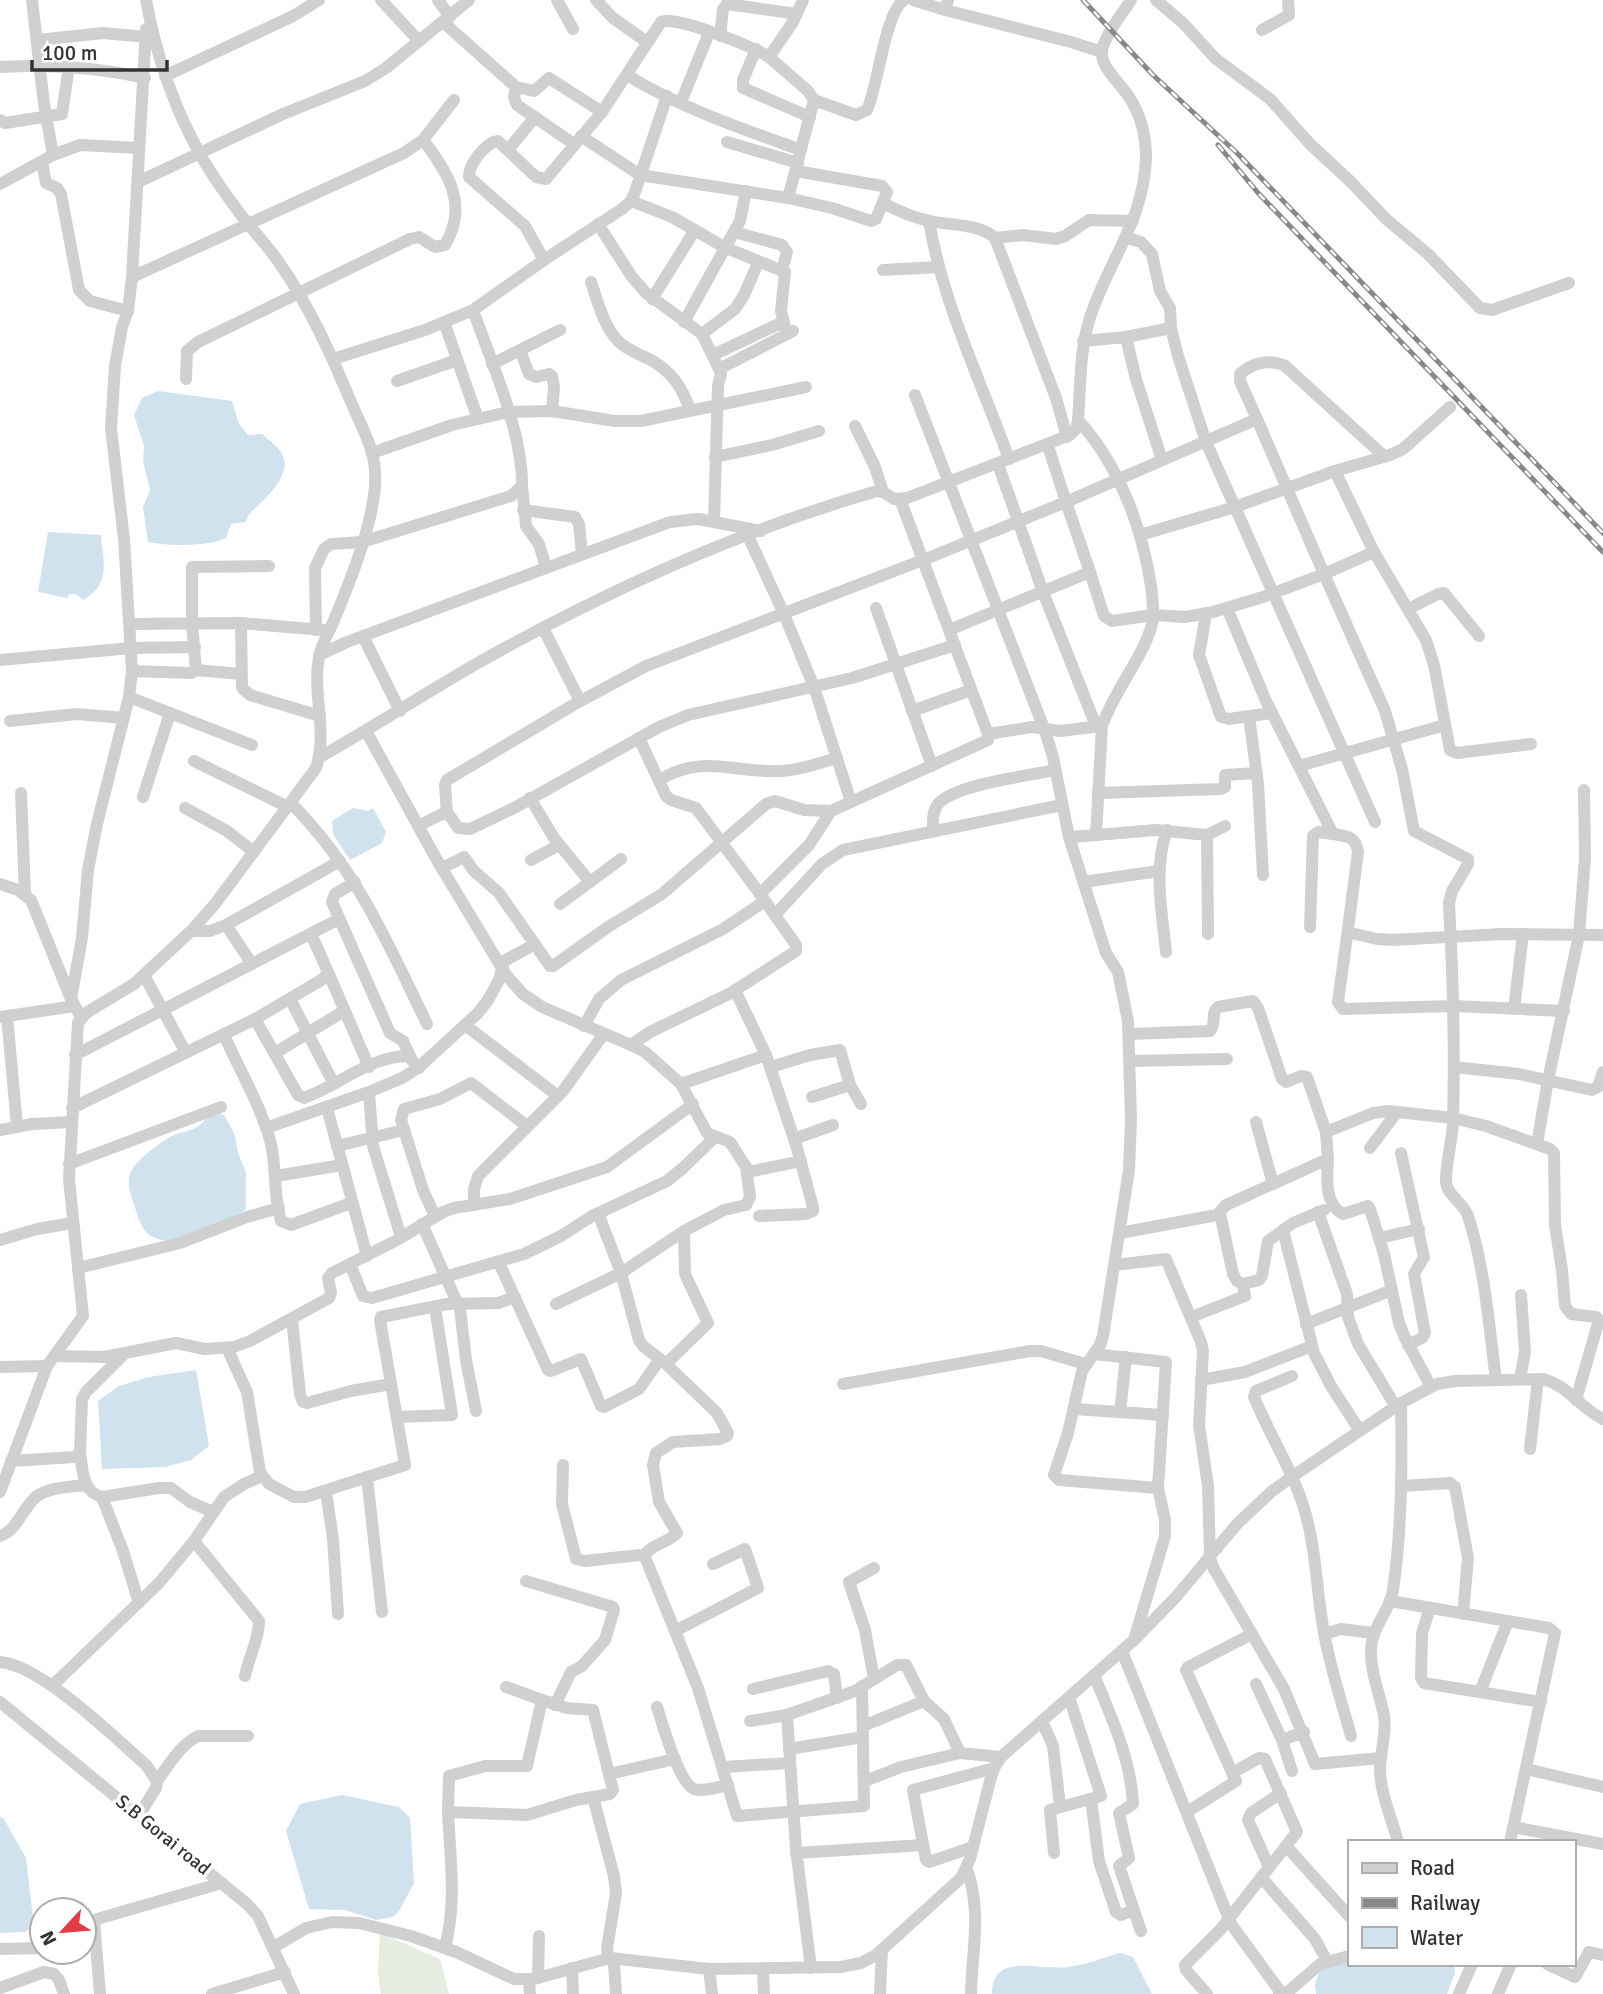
<svg xmlns="http://www.w3.org/2000/svg" width="1603" height="1994" font-family="Signika,sans-serif">
  <rect width="100%" height="100%" fill="#fff"/>
  <polygon fill="#e6ecdf" points="380,1933 440,1959 449,1994 381,1994 378,1971"/>
  <g fill="#cfe2ee">
    <path d="M158,391L232,401L239,424L248,435L262,434C268,440 278,446 282,454C294,476 262,501 249,514L246,522L231,524L226,538C207,547 169,546 148,542L143,507L150,490L143,461L144,446L134,415L142,398Z"/>
    <path d="M48,532L101,535C103,563 112,583 83,600L76,594H70L67,598L38,592Z"/>
    <polygon points="353,808 368,811 373,808 386,832 382,843 350,860 333,834 332,821"/>
    <path d="M216,1111L224,1115L235,1135L238,1153L246,1173V1209C226,1225 170,1254 147,1233C140,1226 137,1214 134,1204C130,1192 125,1180 133,1168C141,1157 158,1144 170,1137C179,1132 193,1131 200,1125C206,1119 209,1115 216,1111Z"/>
    <polygon points="196,1370 209,1446 191,1460 165,1467 102,1469 98,1401 119,1386 149,1377"/>
    <polygon points="342,1795 399,1807 410,1818 414,1883 399,1911 393,1917 376,1920 345,1910 309,1909 286,1831 300,1804"/>
    <polygon points="0,1817 4,1819 26,1858 34,1926 25,1932 0,1933"/>
    <path d="M1120,1953L1133,1957L1152,1994H992C992,1951 1040,1971 1067,1967C1085,1965 1103,1958 1120,1953Z"/>
    <polygon points="1349,1958 1349,1964 1454,1964 1455,1973 1447,1994 1316,1994 1315,1985 1320,1969"/>
  </g>
  <g fill="none" stroke-linecap="round" stroke-linejoin="round">
    <g stroke="#d0d0d0" stroke-width="12">
      <polyline points="32,0 44,104 53,155"/>
      <polyline points="381,0 418,40"/>
      <polyline points="438,0 450,17"/>
      <polyline points="557,0 573,29"/>
      <polyline points="596,0 613,18 647,42"/>
      <polyline points="913,0 945,10 948,0"/>
      <polyline points="1156,0 1183,23 1216,59 1270,99 1310,144 1352,183 1386,219 1428,254 1480,308 1492,310 1569,283"/>
      <polyline points="945,10 1071,42 1102,52"/>
      <polyline points="443,22 516,87 514,97 517,105 574,144"/>
      <polyline points="1262,30 1289,15 1288,0"/>
      <polyline points="720,36 723,9 727,4 797,14"/>
      <polyline points="38,40 103,33 146,37"/>
      <polyline points="756,49 743,80 743,88 810,117"/>
      <polyline points="769,57 808,91 814,100"/>
      <path d="M0,67C49,64 97,67 145,78"/>
      <path d="M627,75C680,108 743,129 801,150"/>
      <polyline points="165,76 293,16 319,0"/>
      <polyline points="516,87 534,91 549,78 602,112"/>
      <polyline points="681,102 709,33"/>
      <polyline points="0,120 5,123 62,114 69,66"/>
      <path d="M581,136L640,175L788,198L814,100L856,115L867,110C878,87 885,12 904,0"/>
      <polyline points="727,142 798,163"/>
      <polyline points="508,150 535,117"/>
      <polyline points="42,162 46,183 57,188 61,194 79,290 90,301 128,311"/>
      <polyline points="138,182 283,114 365,81 386,68 469,0"/>
      <polyline points="0,184 53,155 80,145 139,148"/>
      <polyline points="788,198 832,208 871,221 876,219 887,192 882,186 796,171"/>
      <polyline points="631,201 672,217 724,247 785,272 781,311 787,334"/>
      <path d="M883,203C898,211 914,218 930,221C952,226 978,223 995,238L1056,398L1067,437"/>
      <path d="M929,221C943,304 981,381 1009,459"/>
      <polyline points="598,224 632,277 646,293 702,334 719,369 721,374 718,385 714,521"/>
      <polyline points="734,232 782,245 787,252 782,270"/>
      <polyline points="995,238 1023,235 1056,239 1065,236 1089,220 1133,221"/>
      <polyline points="1127,238 1141,242 1152,254 1160,291 1170,308 1171,328 1178,356 1206,442 1375,822"/>
      <path d="M544,260L525,226L469,177C468,165 486,142 498,141L536,177L546,179L602,112L661,22C676,15 753,47 769,57L793,22L803,0"/>
      <polyline points="883,270 939,267"/>
      <polyline points="132,277 404,153 423,140 454,100"/>
      <path d="M591,282C598,302 603,325 618,341C627,350 639,354 651,360C672,372 682,387 690,410"/>
      <polyline points="652,299 695,230"/>
      <polyline points="444,322 478,419"/>
      <polyline points="684,322 740,221 746,191"/>
      <polyline points="702,334 735,309 744,295 758,263"/>
      <polyline points="1126,337 1136,379 1162,460"/>
      <polyline points="1083,341 1126,337 1171,328"/>
      <polyline points="520,350 529,374 536,377 549,374 552,376 554,387 552,411"/>
      <polyline points="713,355 783,322"/>
      <polyline points="333,359 425,330 473,310 544,260 622,209 631,201 635,192 667,96"/>
      <polyline points="492,364 560,330"/>
      <polyline points="719,369 793,331"/>
      <path d="M186,379L187,351L198,342L410,239L419,237L435,247L445,245C469,205 448,172 423,140"/>
      <polyline points="397,381 457,360"/>
      <polyline points="915,395 1045,731 1053,757 1069,837"/>
      <path d="M1257,419L1240,381V374C1252,363 1268,359 1284,365L1385,457"/>
      <path d="M1078,420C1119,465 1142,527 1151,586C1152,598 1155,612 1152,624C1144,656 1114,691 1102,726L1096,835L1069,837L1106,953L1118,972L1128,1021L1131,1120L1129,1170L1103,1336L1100,1345L1082,1371L1068,1433L1054,1475L1059,1480L1158,1488L1165,1520V1536L1134,1640"/>
      <polyline points="855,426 875,467 883,492"/>
      <polyline points="372,453 452,425 508,412 552,411 615,421 641,421 806,387"/>
      <polyline points="715,457 772,445 819,431"/>
      <polyline points="998,464 1043,592 1096,726"/>
      <polyline points="522,486 526,526 539,544 546,567"/>
      <polyline points="900,499 949,630"/>
      <polyline points="523,510 575,517 579,524 582,554"/>
      <polyline points="1140,535 1235,507 1335,471"/>
      <polyline points="748,536 784,614 814,687 851,802"/>
      <polyline points="1374,552 1426,640 1434,665 1450,750 1457,753 1531,744"/>
      <path d="M1090,572L1104,616L1112,621L1153,615L1185,617L1213,612L1263,597L1324,574L1385,711L1402,769L1414,831L1468,859V864L1452,891L1449,903C1453,976 1455,1049 1453,1122C1452,1142 1446,1162 1446,1181C1446,1195 1464,1203 1468,1216C1485,1268 1489,1326 1496,1380"/>
      <polyline points="876,608 932,766"/>
      <path d="M1227,608L1266,701L1333,834C1346,836 1356,836 1358,852L1348,929L1351,933L1377,939L1392,940L1502,934L1603,935"/>
      <polyline points="1408,609 1438,594 1444,593 1479,636"/>
      <polyline points="1206,614 1199,655 1221,717 1229,719 1272,713"/>
      <polyline points="241,623 242,688 250,695 320,716"/>
      <polyline points="130,624 241,623 323,630"/>
      <polyline points="543,628 580,701"/>
      <path d="M316,630L315,568L324,549L331,544L362,542L511,496L522,486C523,433 491,361 473,310"/>
      <polyline points="363,636 400,711"/>
      <polyline points="319,655 347,642 670,522 698,519 761,531"/>
      <polyline points="0,660 131,648 195,647"/>
      <polyline points="196,670 241,674"/>
      <polyline points="132,671 191,673 196,670 192,624 192,567 269,566"/>
      <polyline points="129,697 252,745"/>
      <polyline points="912,711 971,690"/>
      <polyline points="1249,716 1258,784 1263,875"/>
      <polyline points="10,721 77,714 124,718"/>
      <polyline points="366,731 438,862 506,975 523,994 542,1007 631,1045 650,1032 731,993 796,951 796,945 760,894 809,845 831,811 988,740 988,734 949,630 1090,572 1066,502 1257,419 1324,574 1374,552 1335,471 1390,455 1403,449 1450,407"/>
      <polyline points="988,734 1032,727 1060,731 1101,726"/>
      <polyline points="639,738 666,796 671,800 696,808 760,894"/>
      <path d="M320,757C373,727 424,694 476,664C602,593 738,531 877,491L883,492L894,499L907,498L1070,435L1076,429L1078,420C1081,382 1079,345 1093,309C1112,257 1144,217 1146,158C1146,137 1141,115 1129,97C1121,84 1101,68 1102,52C1103,37 1123,13 1131,0"/>
      <polyline points="194,761 288,807"/>
      <polyline points="1299,766 1445,725"/>
      <path d="M659,780C702,755 727,771 772,771C794,772 816,764 837,758"/>
      <polyline points="21,793 25,894"/>
      <polyline points="1098,793 1221,789 1225,787 1225,775 1257,773"/>
      <polyline points="143,797 170,713"/>
      <polyline points="530,798 554,838 590,882 621,859"/>
      <path d="M291,803C357,870 387,941 427,1024"/>
      <polyline points="185,808 227,831 254,852"/>
      <polyline points="447,814 445,785 447,780 575,704 646,666 923,560 1066,502 1048,446"/>
      <polyline points="418,826 444,813 450,816 458,828 470,829 514,808 659,727 688,715 852,678 955,645"/>
      <path d="M933,831C933,822 932,812 938,804C956,784 1028,776 1055,770"/>
      <polyline points="1096,835 1156,830 1207,835 1225,826"/>
      <polyline points="1207,835 1208,934"/>
      <polyline points="531,860 559,845"/>
      <polyline points="442,868 464,857 474,871 499,893 550,966 553,966 608,927 662,894 766,804 775,801 804,810 831,811"/>
      <polyline points="355,882 335,894 332,902 390,1033 403,1041 411,1058"/>
      <polyline points="1083,882 1159,871"/>
      <polyline points="0,884 18,890 31,900 71,999"/>
      <polyline points="560,904 590,882"/>
      <polyline points="775,915 822,864 843,850 1062,805"/>
      <polyline points="226,925 252,964"/>
      <polyline points="1310,927 1313,836 1318,832 1333,834"/>
      <polyline points="1348,929 1338,1002 1343,1009 1454,1006 1564,1011"/>
      <polyline points="191,931 210,931 226,925 340,861"/>
      <path d="M1166,952C1162,912 1153,869 1167,830"/>
      <polyline points="328,972 369,1067"/>
      <polyline points="144,975 186,1053"/>
      <polyline points="735,990 766,1055 797,1148 813,1207 813,1211 806,1214 759,1216"/>
      <polyline points="290,999 334,1084"/>
      <polyline points="1514,1009 1523,934"/>
      <polyline points="7,1016 17,1126"/>
      <polyline points="0,1017 75,1006"/>
      <polyline points="81,1017 71,999 82,938 88,870 97,824 129,697 132,671 124,539 111,428 115,366 122,327 128,311 132,277 146,29"/>
      <path d="M255,1019L298,1095L304,1098C338,1086 370,1056 408,1056L419,1068"/>
      <polyline points="465,1025 558,1096"/>
      <polyline points="584,1026 599,999 621,980 723,929 765,901"/>
      <path d="M1129,1034L1210,1031C1217,1024 1210,1014 1218,1007L1253,1001L1258,1008L1282,1079L1286,1082L1301,1076L1307,1077L1326,1132"/>
      <path d="M224,1035C239,1069 260,1104 270,1140C277,1166 273,1196 281,1221L291,1225L351,1203"/>
      <path d="M631,1045L645,1052L681,1084L707,1133L730,1142L746,1167L750,1197L746,1205L724,1210L684,1231L685,1274L708,1323L666,1364L717,1413L728,1433L727,1436L720,1439L673,1442L656,1453L653,1465L659,1502L677,1533C668,1543 651,1544 644,1556"/>
      <polyline points="275,1053 344,1011"/>
      <polyline points="75,1055 339,919"/>
      <polyline points="1130,1061 1227,1059"/>
      <polyline points="771,1067 810,1055 840,1050 850,1085 861,1104"/>
      <polyline points="1454,1067 1519,1074 1592,1090 1598,1087 1603,1072"/>
      <polyline points="681,1084 766,1055"/>
      <polyline points="369,1092 373,1146 401,1237"/>
      <polyline points="812,1097 850,1085"/>
      <polyline points="72,1108 255,1019 323,979 328,972 311,934"/>
      <polyline points="327,1108 367,1256"/>
      <polyline points="1256,1122 1273,1184"/>
      <polyline points="266,1128 369,1092 402,1078 418,1068 478,1013 488,1000 499,980 504,961 535,944"/>
      <polyline points="0,1130 32,1124 71,1122"/>
      <polyline points="794,1139 833,1125"/>
      <polyline points="1537,1144 1548,1080 1579,935 1585,858 1584,790"/>
      <polyline points="337,1146 404,1130"/>
      <polyline points="1370,1148 1397,1112"/>
      <polyline points="1401,1153 1424,1257 1414,1274 1425,1333 1422,1338 1408,1345"/>
      <path d="M1328,1159C1327,1177 1324,1204 1343,1214L1368,1206L1370,1209L1384,1254L1399,1323L1405,1338L1431,1387"/>
      <polyline points="69,1164 221,1107"/>
      <polyline points="748,1172 801,1161"/>
      <polyline points="276,1176 342,1165"/>
      <polyline points="474,1205 474,1189 478,1176 563,1091 603,1035"/>
      <polyline points="1318,1212 1347,1294 1348,1317 1358,1344 1396,1407"/>
      <polyline points="598,1213 621,1273 639,1340 643,1346 665,1363"/>
      <polyline points="1220,1213 1233,1274 1237,1281 1243,1284"/>
      <polyline points="435,1216 423,1190 401,1120 404,1109 440,1099 471,1083 527,1126"/>
      <polyline points="422,1224 460,1309 466,1360 476,1411"/>
      <polyline points="1283,1230 1314,1353 1331,1386 1360,1431"/>
      <polyline points="1120,1233 1217,1215 1226,1205 1328,1159 1326,1132 1373,1113 1388,1111 1453,1118 1486,1126 1550,1149 1554,1153 1555,1225 1562,1270 1565,1306 1571,1314 1596,1317 1599,1320 1576,1400"/>
      <polyline points="1379,1238 1419,1229"/>
      <polyline points="0,1240 37,1229 73,1223"/>
      <polyline points="499,1263 548,1370 551,1371 581,1359 601,1406 604,1407 639,1389 660,1359"/>
      <polyline points="350,1264 363,1296 372,1298 524,1254 561,1236 592,1216 667,1181 683,1168 715,1137"/>
      <polyline points="1115,1265 1166,1259 1201,1342 1203,1351 1199,1425 1208,1486 1210,1558 1214,1569 1284,1689 1315,1764 1381,1758"/>
      <polyline points="78,1268 180,1243 247,1217 279,1208"/>
      <polyline points="556,1304 621,1273 684,1231"/>
      <polyline points="1191,1317 1245,1296 1243,1284 1259,1280 1262,1276 1268,1241 1293,1223 1324,1210"/>
      <polyline points="292,1319 300,1394 303,1402 307,1403 351,1391 391,1384"/>
      <polyline points="1306,1324 1392,1290"/>
      <polyline points="227,1348 247,1392 260,1472 269,1484 294,1497 305,1497 405,1465 380,1320 381,1317 447,1304 498,1303 515,1297"/>
      <polyline points="1094,1354 1166,1362 1158,1488"/>
      <polyline points="54,1356 104,1357 176,1343 205,1349 234,1347 250,1341 329,1298 331,1293 328,1278 332,1273 397,1240 443,1212 454,1208 510,1199 607,1167 693,1104"/>
      <polyline points="0,1367 47,1366"/>
      <path d="M1292,1376L1256,1391L1254,1397C1269,1434 1291,1467 1303,1505C1316,1545 1316,1586 1323,1627C1329,1664 1341,1700 1351,1736"/>
      <polyline points="1520,1379 1525,1352 1521,1295"/>
      <polyline points="1201,1380 1245,1372 1312,1346"/>
      <polyline points="843,1384 1030,1351 1041,1351 1085,1364"/>
      <polyline points="1074,1409 1163,1415"/>
      <polyline points="1120,1412 1126,1357"/>
      <polyline points="397,1417 452,1415 435,1307"/>
      <polyline points="1530,1449 1538,1379"/>
      <path d="M80,1453C83,1471 82,1492 102,1497L159,1488H171L190,1502L213,1512"/>
      <polyline points="11,1461 74,1457 80,1453 82,1399 86,1392 123,1355"/>
      <polyline points="563,1465 562,1504 576,1559 585,1561 640,1555 645,1557 698,1688 737,1816 864,1806 862,1686"/>
      <polyline points="367,1477 382,1612"/>
      <polyline points="1401,1486 1450,1483 1455,1487 1468,1558 1463,1614"/>
      <polyline points="326,1491 333,1539 338,1614"/>
      <path d="M0,1492L47,1366L83,1316L69,1179L78,1023L86,1013L134,984L191,931L215,904L316,768C328,731 312,694 319,657C321,644 330,631 335,618C351,579 378,513 375,471C374,447 360,424 351,402C330,352 309,305 278,261C269,248 258,236 248,224C231,202 213,178 200,154C173,106 156,54 146,0"/>
      <polyline points="102,1497 123,1551 139,1603"/>
      <path d="M0,1536C17,1531 23,1507 37,1496C50,1487 70,1487 86,1485"/>
      <path d="M194,1541L259,1621C259,1640 249,1656 245,1676"/>
      <polyline points="874,1568 849,1582 865,1630 874,1679"/>
      <polyline points="526,1581 613,1607 614,1610 605,1640 582,1666 571,1672 555,1705"/>
      <polyline points="1390,1601 1549,1628 1555,1633 1510,1842"/>
      <polyline points="1430,1608 1422,1633 1421,1678 1424,1683 1541,1702"/>
      <polyline points="675,1631 758,1588 745,1549 713,1564"/>
      <polyline points="1324,1634 1341,1629 1373,1633"/>
      <polyline points="1122,1651 1231,1924 1282,1994"/>
      <path d="M0,1662C41,1665 114,1737 146,1765L157,1781L156,1788L139,1815"/>
      <path d="M1094,1675C1111,1716 1131,1759 1133,1804L1119,1813L1129,1858L1119,1866L1141,1931"/>
      <polyline points="1256,1684 1282,1740 1304,1732"/>
      <polyline points="53,1685 159,1583 194,1541 224,1497 244,1484 262,1476"/>
      <polyline points="506,1687 542,1700"/>
      <polyline points="753,1689 828,1671 834,1674 837,1698"/>
      <polyline points="1480,1692 1508,1621"/>
      <polyline points="0,1702 247,1904 258,1916 294,1994"/>
      <path d="M657,1707C662,1723 679,1783 694,1789C703,1792 718,1787 728,1785"/>
      <polyline points="750,1721 787,1715"/>
      <polyline points="1042,1721 1053,1746 1060,1806"/>
      <polyline points="863,1726 924,1701"/>
      <polyline points="1282,1740 1292,1771"/>
      <polyline points="789,1749 863,1737"/>
      <polyline points="723,1767 790,1763"/>
      <polyline points="1526,1769 1603,1787"/>
      <path d="M157,1781C169,1765 180,1745 198,1736H248"/>
      <polyline points="865,1781 901,1767 960,1753"/>
      <polyline points="593,1797 614,1876 616,1893 607,1949 608,1955 614,1963 616,1994"/>
      <polyline points="1091,1799 1099,1861 1116,1912 1121,1915 1134,1910"/>
      <polyline points="448,1812 449,1776 485,1766 527,1766 542,1700 567,1708 593,1710 609,1774"/>
      <polyline points="1187,1812 1236,1781 1186,1670 1188,1667 1252,1634"/>
      <polyline points="1513,1827 1603,1844"/>
      <path d="M1398,1842C1392,1819 1380,1793 1380,1769C1380,1752 1387,1734 1384,1716C1380,1694 1370,1672 1371,1649C1372,1625 1390,1612 1393,1590C1402,1528 1402,1465 1401,1403"/>
      <polyline points="973,1847 929,1862 926,1860 913,1790 994,1768"/>
      <polyline points="1287,1847 1349,1916"/>
      <polyline points="796,1853 923,1845"/>
      <polyline points="1054,1853 1050,1810 1101,1796 1069,1697"/>
      <polyline points="1269,1867 1248,1820 1251,1813 1281,1793"/>
      <path d="M967,1869C982,1913 972,1949 971,1994"/>
      <polyline points="1261,1877 1315,1939 1327,1961"/>
      <polyline points="274,1947 306,1928 332,1922 359,1923 411,1936 456,1952 514,1979 534,1979 610,1958 709,1969"/>
      <path d="M445,1947C457,1904 450,1857 448,1812L527,1815L576,1800L610,1794L613,1790L609,1774L675,1759"/>
      <polyline points="0,1949 42,1948"/>
      <polyline points="1547,1964 1575,1977 1589,1952 1603,1955"/>
      <polyline points="572,1968 573,1994"/>
      <polyline points="811,1968 796,1849 787,1715 855,1691 897,1665 906,1665 924,1701 944,1719 960,1753 1001,1757"/>
      <polyline points="763,1969 764,1994"/>
      <polyline points="538,1978 539,1936"/>
      <polyline points="529,1980 530,1994"/>
      <polyline points="0,1988 44,1972 54,1974 59,1980 64,1994"/>
      <polyline points="100,1994 94,1921 97,1919 222,1883"/>
      <polyline points="212,1994 285,1972"/>
      <path d="M712,1994L709,1969L841,1967L861,1963L876,1955L961,1878L970,1859L990,1781L994,1768L1001,1757L1134,1640L1175,1598L1238,1523L1271,1492L1293,1476L1401,1403L1437,1384L1455,1381L1543,1379C1569,1386 1580,1408 1603,1419"/>
      <polyline points="880,1994 882,1950"/>
      <polyline points="1207,1994 1186,1970 1185,1965 1220,1930 1297,1832 1265,1759 1259,1758 1232,1773"/>
      <polyline points="1279,1994 1289,1991 1320,1964 1349,1956"/>
      <polyline points="1459,1994 1472,1964"/>
      <polyline points="1498,1994 1511,1964"/>
    </g>
    <defs>
      <g id="rail">
        <polyline points="1083,0 1153,75 1237,153 1603,533"/>
        <polyline points="1218,145 1259,194 1603,552"/>
      </g>
    </defs>
    <use href="#rail" stroke="#888" stroke-width="5"/>
    <use href="#rail" stroke="#fff" stroke-width="2.5" stroke-dasharray="8" stroke-linecap="butt"/>
  </g>
  <g text-anchor="middle" dominant-baseline="central" stroke-width="7" stroke-linejoin="round" paint-order="stroke">
    <g font-size="19" fill="#333" stroke="#fff">
      <text transform="translate(163 1835) rotate(39)">S.B Gorai road</text>
    </g>
  </g>
  <rect x="1348" y="1840" width="228" height="126" fill="#ffffff" stroke="#adadad" stroke-width="2"/>
  <rect x="1362" y="1863" width="35" height="10" fill="#d0d0d0" stroke="#adadad" stroke-width="2"/>
  <text x="1410" y="1875" font-size="21" fill="#333333">Road</text>
  <rect x="1362" y="1898" width="35" height="10" fill="#888888" stroke="#adadad" stroke-width="2"/>
  <text x="1410" y="1910" font-size="21" fill="#333333">Railway</text>
  <rect x="1362" y="1927" width="35" height="21" fill="#cfe2ee" stroke="#adadad" stroke-width="2"/>
  <text x="1410" y="1945" font-size="21" fill="#333333">Water</text>
  <g transform="translate(63 1931) rotate(244)"><circle r="33" fill="#ffffff" stroke="#adadad" stroke-width="2"/>
  <path d="M0-5L12 26L0 18L-12 26Z" fill="#e63946"/>
  <text y="-10" font-size="19" font-weight="bold" text-anchor="middle" fill="#333333">N</text>
  </g>
  <path d="M32 60v10h135v-10" fill="none" stroke="#333333" stroke-width="3.5"/>
  <text x="42" y="60" font-size="21" fill="#333333" stroke="#ffffff" stroke-width="5" paint-order="stroke">100 m</text>
</svg>
